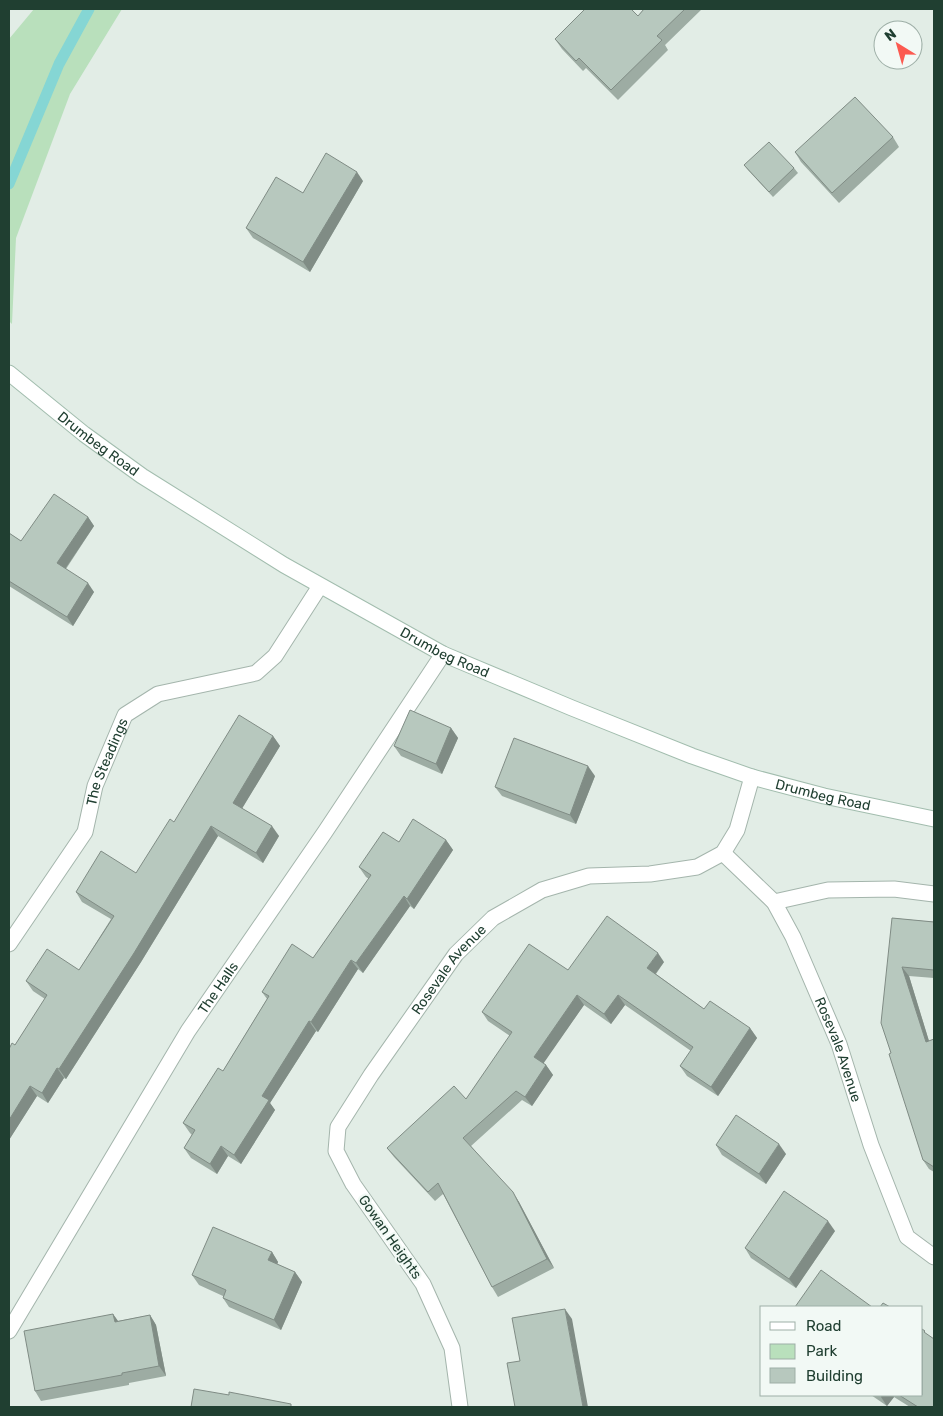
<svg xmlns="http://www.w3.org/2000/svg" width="943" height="1416" font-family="Rubik,sans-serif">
  <rect width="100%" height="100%" fill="#e2ede6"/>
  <polygon fill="#b9e0bc" points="34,9 122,9 70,94 16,238 12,324 9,321 9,39"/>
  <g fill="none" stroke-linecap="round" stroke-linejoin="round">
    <polyline stroke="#85d6d4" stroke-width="11" points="9,184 59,64 89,9"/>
    <defs>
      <polyline id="lane" points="774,902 828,890 894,889 934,894"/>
      <g id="street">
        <path id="s1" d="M723,853L774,902L793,937L839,1044L871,1145L907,1237L934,1257"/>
        <path id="s2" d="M9,944L85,832L95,786L125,715L158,694L256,673L275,656L320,586"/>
        <path id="s3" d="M9,1331L188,1031L325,832L443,654"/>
        <path id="s4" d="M460,1407L452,1348L423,1284L353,1184L336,1151L338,1127L371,1075L456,954L493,918L542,890L589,876L650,874L697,867L723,853L737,830L752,777"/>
      </g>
      <g id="secondary">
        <path id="s5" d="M9,373L84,434L142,476L284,565L443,654L572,708L692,756L752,777L824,796L934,819"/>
      </g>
    </defs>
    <use href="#lane" stroke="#a4b5ac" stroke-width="17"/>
    <use href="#street" stroke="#a4b5ac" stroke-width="17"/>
    <use href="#secondary" stroke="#a2bdae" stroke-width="17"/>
    <use href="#lane" stroke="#fff" stroke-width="15"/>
    <use href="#street" stroke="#fff" stroke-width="15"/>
    <use href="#secondary" stroke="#fff" stroke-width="15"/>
  </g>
  <g fill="#9daca3">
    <polygon points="644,9 702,9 665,45 668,50 618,100 586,68 583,71 562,49 555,39 638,16"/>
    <polygon points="893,137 899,147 839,203 801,162 795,152"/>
    <polygon points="744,165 794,168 798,173 773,197 748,170"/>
    <polygon points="363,181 310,272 253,238 246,228 303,193"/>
    <polygon points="88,517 94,526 66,569 94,592 73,626 9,586 9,533 21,541"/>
    <polygon points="451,728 458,738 442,774 401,756 394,746"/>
    <polygon points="273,736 280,746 242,808 279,836 263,863 218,836 141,962 66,1079 64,1078 48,1103 37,1096 9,1140 9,1049 15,1045 45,999 33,991 26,981 79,970 111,919 82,902 76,892 136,873"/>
    <polygon points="595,776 576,824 502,796 495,787"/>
    <polygon points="446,840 453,850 414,909 410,906 363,973 358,969 318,1032 316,1031 270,1103 275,1110 241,1164 228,1156 217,1174 191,1158 184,1148 192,1135 190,1133 183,1123 223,1071 267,999 262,992 313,958 369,879 366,877 359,867 399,842"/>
    <polygon points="892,918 934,922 934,978 909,976 929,1041 934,1039 934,1172 929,1169 923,1160"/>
    <polygon points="664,962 656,974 704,1009 750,1028 757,1038 718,1096 687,1076 680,1066 691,1051 625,1005 611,1024 584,1005 543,1063 546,1065 553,1075 532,1106 522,1100 471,1146 519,1202 554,1268 498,1297 492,1287 443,1194 435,1201 394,1157 387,1148 466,1099 510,1036 488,1021 482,1012 568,970"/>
    <polygon points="716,1145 786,1154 766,1184 722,1155"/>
    <polygon points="835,1231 796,1288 751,1258 745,1248"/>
    <polygon points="272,1252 278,1262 277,1264 295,1272 302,1282 281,1330 229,1307 223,1298 223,1296 199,1285 192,1275"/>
    <polygon points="113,1314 118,1321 150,1315 156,1325 166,1376 129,1383 129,1385 41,1401 35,1391"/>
    <polygon points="871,1395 922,1395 934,1407 910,1407 894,1397 887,1406"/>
  </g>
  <g fill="#808c85">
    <polygon points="357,172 363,181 310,272 303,262"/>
    <polygon points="88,517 94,526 63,572 57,563"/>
    <polygon points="88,583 94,592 73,626 67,617"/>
    <polygon points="451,728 458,738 442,774 436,764"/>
    <polygon points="273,736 280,746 240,812 233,803"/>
    <polygon points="588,766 595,776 576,824 570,815"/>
    <polygon points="211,826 218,836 141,962 66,1079 59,1069"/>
    <polygon points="272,826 279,836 263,863 256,853"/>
    <polygon points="446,840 453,850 414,909 407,899"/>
    <polygon points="404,896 410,906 363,973 356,963"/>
    <polygon points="658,953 664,962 653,977 647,968"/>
    <polygon points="351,960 358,969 318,1032 311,1022"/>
    <polygon points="902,967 909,976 932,1051 926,1042"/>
    <polygon points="577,995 584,1005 541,1067 534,1057"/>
    <polygon points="618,995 625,1005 611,1024 604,1014"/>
    <polygon points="309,1021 316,1031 270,1103 275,1110 241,1164 234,1155 262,1096"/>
    <polygon points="750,1028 757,1038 718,1096 711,1087"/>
    <polygon points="546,1065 553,1075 532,1106 525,1097"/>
    <polygon points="57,1068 64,1078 48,1103 42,1093"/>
    <polygon points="30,1086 37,1096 9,1140 9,1120"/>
    <polygon points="779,1144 786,1154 766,1184 759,1174"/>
    <polygon points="221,1146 228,1156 217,1174 210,1164"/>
    <polygon points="513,1192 519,1202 554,1268 547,1259"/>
    <polygon points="828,1221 835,1231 796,1288 789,1279"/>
    <polygon points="272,1252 278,1262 275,1270 268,1260"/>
    <polygon points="295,1272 302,1282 281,1330 274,1320"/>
    <polygon points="565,1309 572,1319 588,1407 583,1407"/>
    <polygon points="113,1314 120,1324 115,1322"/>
    <polygon points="150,1315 156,1325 166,1376 159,1366"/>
    <polygon points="882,1395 893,1395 894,1397 887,1406 881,1397"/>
  </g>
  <g fill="#b7c8be" stroke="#808c85">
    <polygon points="585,9 631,9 638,16 644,9 685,9 657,36 662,40 611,90 579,58 576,61 555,39"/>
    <polygon points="855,97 893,137 832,193 795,152"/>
    <polygon points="769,142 794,168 769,192 744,165"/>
    <polygon points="326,153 357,172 303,262 246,228 276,177 303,193"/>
    <polygon points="54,494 88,517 57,563 88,583 67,617 9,581 9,533 21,541"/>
    <polygon points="410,710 451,728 436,764 394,746"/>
    <polygon points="239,715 273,736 233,803 272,826 256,853 211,826 134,953 59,1069 57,1068 42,1093 30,1086 9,1120 9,1049 12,1043 15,1045 47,995 26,981 47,949 79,970 114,916 76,892 101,851 136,873 170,819 174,822"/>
    <polygon points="514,738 588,766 570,815 495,787"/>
    <polygon points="413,819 446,840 407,899 404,896 356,963 351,960 311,1022 309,1021 262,1096 269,1100 234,1155 221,1146 210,1164 184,1148 195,1130 183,1123 218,1068 223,1071 269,996 262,992 292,944 313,958 371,875 359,867 383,832 399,842"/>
    <polygon points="607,916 658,953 647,968 704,1009 710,1001 750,1028 711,1087 680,1066 693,1047 618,995 604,1014 577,995 534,1057 546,1065 525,1097 516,1091 463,1138 513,1192 547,1259 492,1287 438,1183 428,1192 387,1148 454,1086 466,1099 512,1032 482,1012 529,944 568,970"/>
    <polygon points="892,918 934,922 934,970 902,967 926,1042 934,1039 934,1167 923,1160 889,1054 891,1053 881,1023"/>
    <polygon points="736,1115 779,1144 759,1174 716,1145"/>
    <polygon points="784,1191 828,1221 789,1279 745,1248"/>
    <polygon points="213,1227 272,1252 268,1260 295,1272 274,1320 223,1298 226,1290 192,1275"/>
    <polygon points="821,1270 872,1307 795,1307"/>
    <polygon points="883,1303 890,1307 880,1307"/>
    <polygon points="565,1309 583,1407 515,1407 507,1363 520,1361 512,1318"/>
    <polygon points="113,1314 115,1322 150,1315 159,1366 122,1373 122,1375 35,1391 24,1331"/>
    <polygon points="922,1329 925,1331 924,1332 934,1339 934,1407 918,1407 899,1395 922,1395"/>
    <polygon points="194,1389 229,1395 229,1392 291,1404 291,1407 191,1407"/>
  </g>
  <g text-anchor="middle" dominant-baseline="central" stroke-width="4.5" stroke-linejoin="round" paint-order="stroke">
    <g font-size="14" fill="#203f31" stroke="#f2f9f5">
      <text stroke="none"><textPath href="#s5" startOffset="114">Drumbeg Road</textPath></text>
      <text stroke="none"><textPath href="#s5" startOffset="519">Drumbeg Road</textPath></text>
      <text stroke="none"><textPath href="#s2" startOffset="209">The Steadings</textPath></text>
      <text stroke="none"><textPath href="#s5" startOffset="924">Drumbeg Road</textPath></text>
      <text stroke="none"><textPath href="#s4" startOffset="506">Rosevale Avenue</textPath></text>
      <text stroke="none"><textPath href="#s3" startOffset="402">The Halls</textPath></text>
      <text stroke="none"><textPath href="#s1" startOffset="232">Rosevale Avenue</textPath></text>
      <text transform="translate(390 1237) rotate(55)">Gowan Heights</text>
    </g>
  </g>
  <rect width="943" height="1416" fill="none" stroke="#203f31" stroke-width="20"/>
  <rect x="760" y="1306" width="162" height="90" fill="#f2f9f5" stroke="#9eafa7"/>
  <rect x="770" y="1322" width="25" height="8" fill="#ffffff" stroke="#9eafa7"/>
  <text x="806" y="1331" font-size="15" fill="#203f31">Road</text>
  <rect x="770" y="1344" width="25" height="15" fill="#b9e0bc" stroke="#9eafa7"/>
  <text x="806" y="1356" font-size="15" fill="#203f31">Park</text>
  <rect x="770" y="1368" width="25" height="15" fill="#b7c8be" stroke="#9eafa7"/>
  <text x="806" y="1381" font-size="15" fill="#203f31">Building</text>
  <g transform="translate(898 45) rotate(323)"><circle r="24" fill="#f2f9f5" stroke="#9eafa7"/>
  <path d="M0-4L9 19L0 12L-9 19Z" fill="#fc5a50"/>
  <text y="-8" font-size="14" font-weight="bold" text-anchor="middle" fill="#203f31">N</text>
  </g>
</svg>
